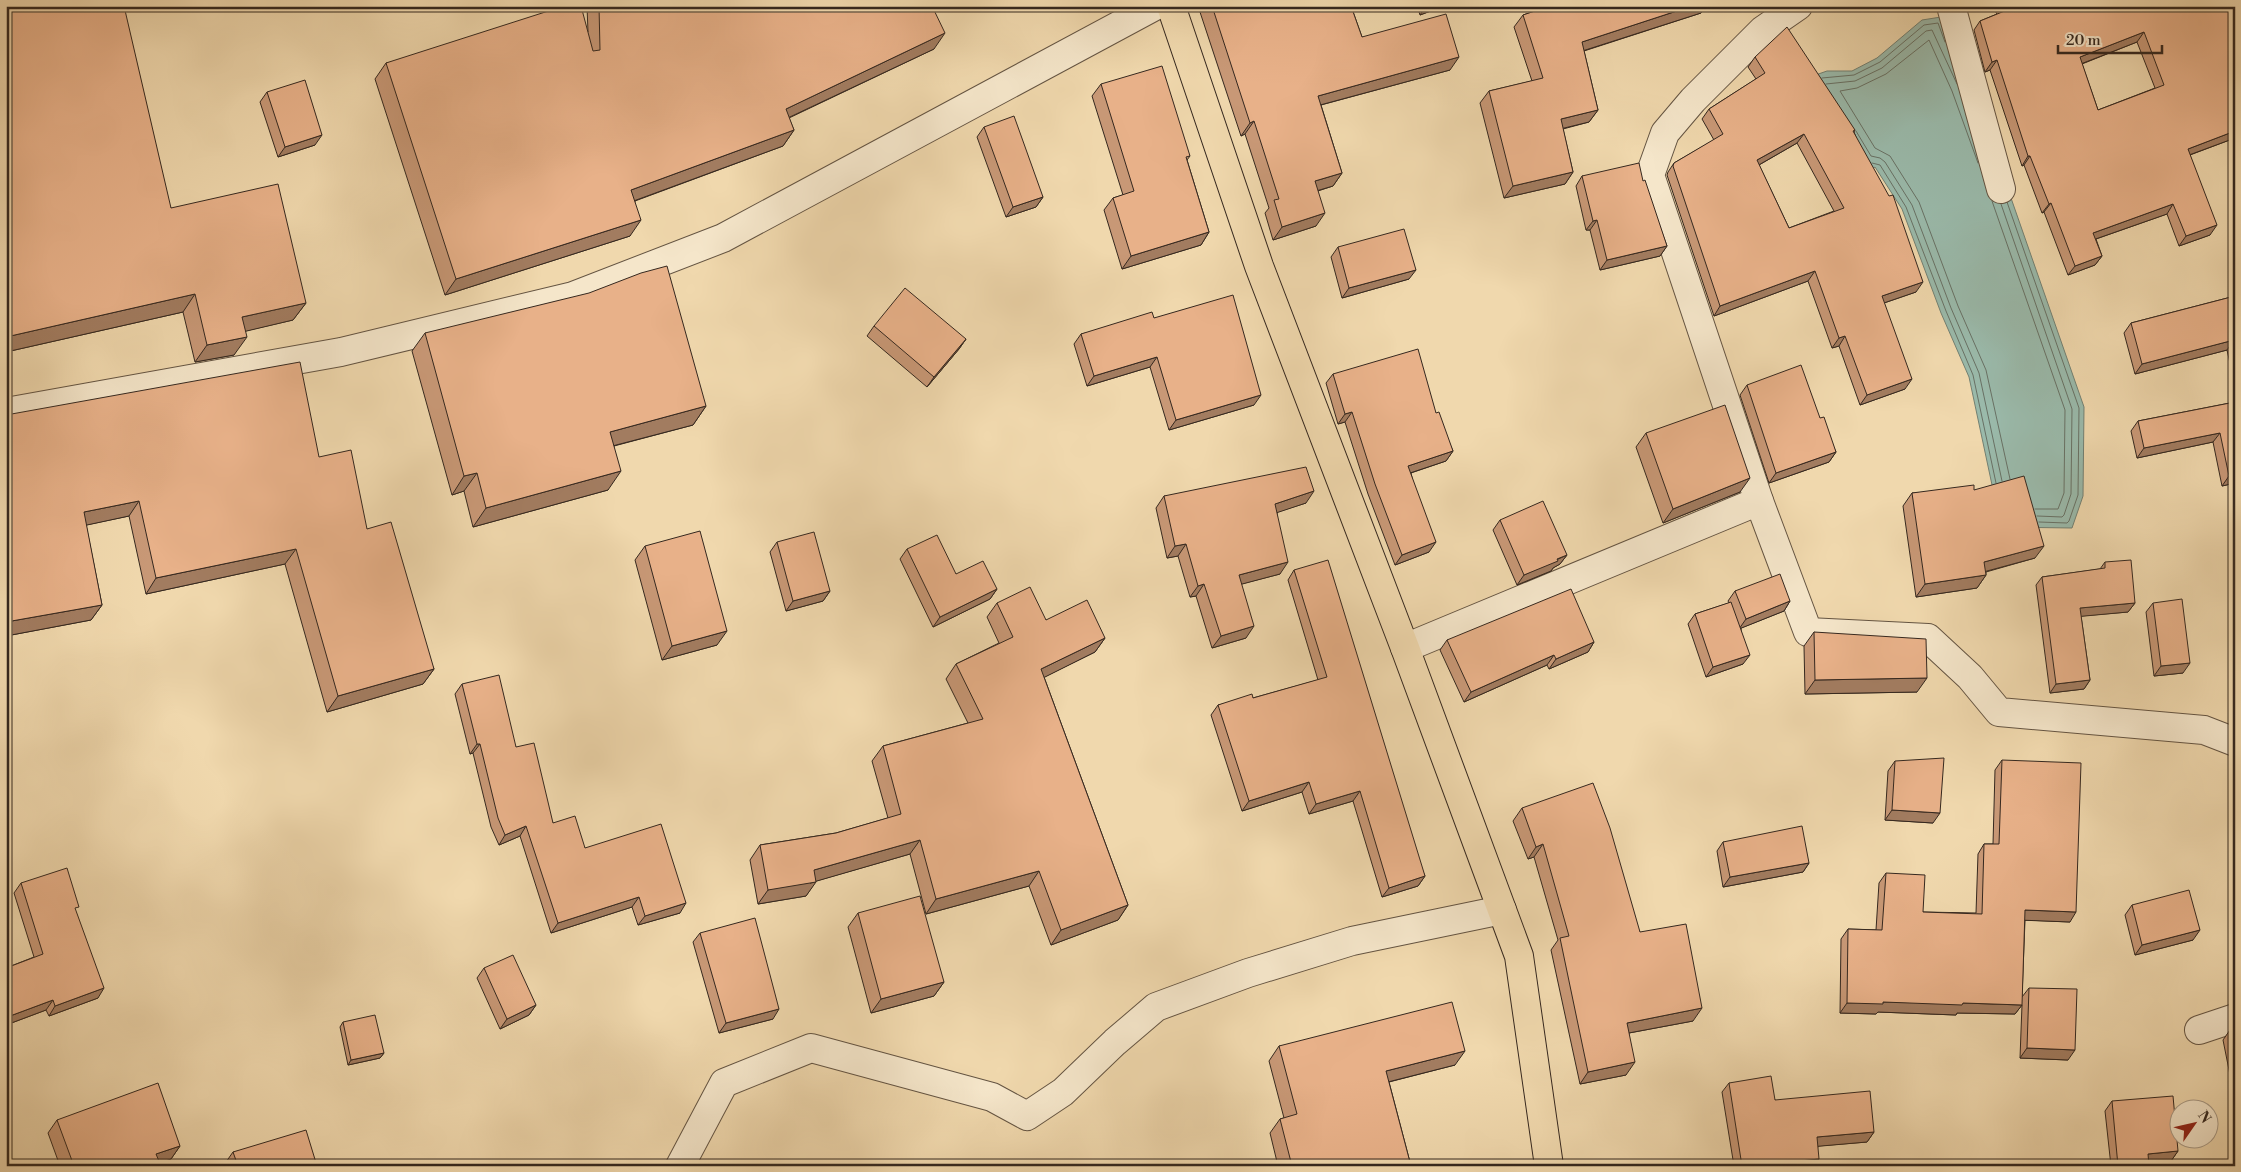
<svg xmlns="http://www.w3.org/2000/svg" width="2241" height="1172" font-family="'Libre Bodoni',serif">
  <rect width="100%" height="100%" fill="#f0d8ad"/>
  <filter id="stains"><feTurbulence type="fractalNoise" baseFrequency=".004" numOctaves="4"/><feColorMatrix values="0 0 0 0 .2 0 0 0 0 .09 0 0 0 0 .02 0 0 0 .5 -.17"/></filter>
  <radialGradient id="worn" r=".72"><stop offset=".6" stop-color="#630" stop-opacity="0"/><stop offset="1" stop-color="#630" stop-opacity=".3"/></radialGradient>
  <polygon fill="#9abaab" stroke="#728073" points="1941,17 2004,178 2084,407 2083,496 2072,528 2001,527 1969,377 1941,313 1902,209 1875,167 1868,172 1807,78 1827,71 1852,71 1877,58 1922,20"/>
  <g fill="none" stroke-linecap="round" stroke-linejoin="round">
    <g stroke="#687165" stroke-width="1">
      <polyline points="1822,78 1854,75 1880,62 1924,25 1938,23 1945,42"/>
      <polyline points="1826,84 1855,81 1882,68 1926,31 1932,30 1957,84"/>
      <polyline points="1856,131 1871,156 1880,158 1885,162 1912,205 1951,308 1979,373 2002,481"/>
      <polyline points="1872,163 1880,165 1906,207 1946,311 1973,375 1996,483"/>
      <polyline points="1978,163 1952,91 1929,40 1886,74 1857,88 1840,91 1875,148 1890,156 1919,202 1958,306 1986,370 2010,479"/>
      <polyline points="1992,201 2065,410 2064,493 2058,509 2035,509"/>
      <polyline points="2007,202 2079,408 2078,495 2069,521 2067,523 2039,522"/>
      <polyline points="2001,204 2072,409 2071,494 2064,515 2062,517 2037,516"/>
    </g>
    <defs>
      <g id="minor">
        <polyline points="1798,6 1763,30 1693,100 1665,133 1650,175 1759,501 1808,632 1928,638 1970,677 1999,712 2204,730 2235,742"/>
        <polyline points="1951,6 2001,189"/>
        <polyline points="6,412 341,352 573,296 723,238 1155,6"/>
        <polyline points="1405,648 1759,501"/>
        <polyline points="2199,1030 2235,1018"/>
        <polyline points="680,1166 724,1083 811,1048 992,1097 1027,1116 1063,1092 1115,1042 1156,1007 1248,973 1352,941 1502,910"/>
      </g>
      <polyline id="primary" points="1171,6 1259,266 1405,648 1519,956 1549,1166"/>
    </defs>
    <use href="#minor" stroke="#645442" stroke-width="30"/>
    <use href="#primary" stroke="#35281f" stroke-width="30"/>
    <use href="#minor" stroke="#f5e6ca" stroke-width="28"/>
    <use href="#primary" stroke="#f0d8ad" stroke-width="28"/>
  </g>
  <g fill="#c89876" stroke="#35281f" fill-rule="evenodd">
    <polygon points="6,6 171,208 306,303 293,320 245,331 234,355 195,362 183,312 6,352"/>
    <polygon points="587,6 932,6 934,49 789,118 794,130 783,146 635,201 630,236 445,295 375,79 386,63 588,32"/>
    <polygon points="1198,6 1351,6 1362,37 1450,70 1321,105 1342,173 1333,186 1318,191 1316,226 1273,240 1265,213 1269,208 1245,134 1241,136"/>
    <polygon points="1417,6 1444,6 1420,15"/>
    <polygon points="1550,6 1706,6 1701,13 1584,51 1598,110 1589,122 1563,129 1573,172 1565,184 1504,198 1480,103 1489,91 1532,81 1514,27 1523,15"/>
    <path d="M1992,6H2235V138L2190,155L2210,235L2179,246L2167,214L2096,239L2102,256L2095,265L2068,275L2044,212L2042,213L2024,165L2022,166L1990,70L1985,72L1974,30L1980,21L1997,14ZM2137,42L2155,88L2098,110L2082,64Z"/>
    <path d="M1755,57L1855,130L1854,132L1916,292L1884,303L1905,389L1860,405L1839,346L1832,348L1808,281L1714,316L1667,175L1668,172L1674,163L1714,140L1702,119L1709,109L1756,79L1748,67ZM1797,143L1834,211L1789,228L1759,165Z"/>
    <polygon points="1101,84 1190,156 1187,160 1209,232 1201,245 1122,269 1104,210 1113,198 1123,195 1092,96"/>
    <polygon points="267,92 315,145 278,157 260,102"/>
    <polygon points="984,127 1043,197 1036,207 1006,217 977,137"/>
    <polygon points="1582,176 1643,181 1667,246 1660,256 1600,270 1590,230 1586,230 1576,186"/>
    <polygon points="1338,247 1409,279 1342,298 1331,257"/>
    <polygon points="2235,296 2235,386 2227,350 2135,374 2124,333 2131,323"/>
    <polygon points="1154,318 1254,405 1169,430 1150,367 1087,386 1074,344 1081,334"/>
    <polygon points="874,326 966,339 959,349 927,387 867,336"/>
    <polygon points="425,333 706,406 693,425 614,446 608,490 473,527 464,491 452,495 412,351"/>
    <polygon points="1333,374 1436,413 1453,451 1446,461 1411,473 1429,552 1395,565 1368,494 1345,422 1338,424 1326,383"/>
    <polygon points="1747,385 1820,418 1836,452 1829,462 1769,483 1740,395"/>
    <polygon points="2235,402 2235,483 2222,486 2213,442 2137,458 2131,431 2138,421"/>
    <polygon points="6,415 319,457 367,529 434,669 423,684 327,712 285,564 146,594 129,516 86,525 102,605 91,620 6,636"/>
    <polygon points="1646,433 1740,492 1663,523 1636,447"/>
    <polygon points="1974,490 2035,558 1986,572 1986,575 1977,588 1916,597 1903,506 1912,493"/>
    <polygon points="1164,496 1306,503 1277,512 1280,574 1241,584 1246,638 1212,648 1196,596 1190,597 1178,556 1167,558 1156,508"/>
    <polygon points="1500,520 1567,555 1560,564 1553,568 1551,571 1517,585 1493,530"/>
    <polygon points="777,542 830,591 823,601 786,611 770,552"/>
    <polygon points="645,546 717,645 662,660 635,560"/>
    <polygon points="907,549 956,574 997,589 990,599 933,627 900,559"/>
    <polygon points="2105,562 2135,603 2128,612 2081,616 2090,680 2084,689 2050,693 2036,585 2042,577 2100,569"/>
    <polygon points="1294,570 1425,876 1418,886 1382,897 1353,801 1309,814 1302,792 1242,811 1211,715 1218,705 1253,698 1318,680 1288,580"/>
    <polygon points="1735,591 1790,601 1784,611 1741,628 1743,664 1706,677 1688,624 1695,614 1729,603 1728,601"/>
    <polygon points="997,603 1046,620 1105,638 1095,652 1044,677 1128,905 1118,920 1051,945 1029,886 926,914 910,854 816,881 806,896 758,904 750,860 760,845 836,833 888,818 872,761 883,746 968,723 946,679 956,664 999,643 987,617"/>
    <polygon points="2153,603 2183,673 2154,676 2146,612"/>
    <polygon points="1814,632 1917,692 1805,694 1804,646"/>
    <polygon points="1447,640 1594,642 1588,652 1549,669 1547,665 1464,702 1440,650"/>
    <polygon points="462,684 516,747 553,823 585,848 680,913 638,925 632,907 551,933 520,836 499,845 491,827 473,753 470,754 455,694"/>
    <polygon points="2002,760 2070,922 2025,920 2022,997 2029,988 2068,1060 2020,1058 2022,1005 2015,1014 1957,1013 1956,1015 1878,1012 1876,1014 1840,1013 1841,939 1848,929 1876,930 1879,883 1886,873 1923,912 1976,913 1978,854 1984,844 1993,844 1995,770"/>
    <polygon points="1895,761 1933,823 1885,820 1888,771"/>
    <polygon points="1522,808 1640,932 1693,1021 1629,1033 1626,1075 1580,1084 1551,950 1558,940 1534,857 1528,859 1513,821"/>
    <polygon points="1723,842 1809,863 1803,872 1723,887 1717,851"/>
    <polygon points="21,883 76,912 98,998 49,1016 46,1010 6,1025 6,968 34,957 14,893"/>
    <polygon points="2132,905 2193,940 2135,955 2125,915"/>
    <polygon points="858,913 944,982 934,996 871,1013 848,927"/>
    <polygon points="700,933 773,1019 719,1033 693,942"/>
    <polygon points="484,968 536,1005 529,1015 500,1029 477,978"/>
    <polygon points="343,1022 384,1053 380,1058 348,1065 340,1027"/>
    <polygon points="2235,1026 2235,1100 2223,1040 2232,1027"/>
    <polygon points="1279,1046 1455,1065 1389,1082 1411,1166 1278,1166 1270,1133 1280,1119 1284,1118 1269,1061"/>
    <polygon points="1729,1083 1775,1100 1874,1132 1867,1142 1818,1146 1814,1166 1734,1166 1722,1092"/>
    <polygon points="2112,1101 2178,1151 2171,1161 2149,1164 2149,1166 2111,1166 2105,1111"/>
    <polygon points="57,1120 180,1146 171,1159 160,1163 161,1166 60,1166 48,1133"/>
    <polygon points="233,1152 317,1166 228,1166 226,1162"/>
  </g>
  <g fill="#a27c60" stroke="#35281f">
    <polygon points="1426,6 1444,6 1420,15"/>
    <polygon points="1692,6 1706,6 1701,13 1573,54 1582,42"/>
    <polygon points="2144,32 2137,42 2073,67 2080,57"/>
    <polygon points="945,33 934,49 775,124 786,109"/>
    <polygon points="1459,57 1450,70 1309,108 1318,96"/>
    <polygon points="1997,60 1990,70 1985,72 1992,62"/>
    <polygon points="1598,110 1589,122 1552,131 1561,119"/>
    <polygon points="1254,121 1245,134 1241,136 1250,123"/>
    <polygon points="794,130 783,146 620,206 631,190"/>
    <polygon points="2235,131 2235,138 2181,158 2188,149"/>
    <polygon points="1804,134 1797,143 1750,170 1757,160"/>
    <polygon points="322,135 315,145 278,157 285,147"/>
    <polygon points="2028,156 2030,156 2024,165 2022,166"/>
    <polygon points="1573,172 1565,184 1504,198 1513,186"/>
    <polygon points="1342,173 1333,186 1306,194 1315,181"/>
    <polygon points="1043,197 1036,207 1006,217 1013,207"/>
    <polygon points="2051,203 2044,212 2042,213 2049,204"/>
    <polygon points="2173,204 2167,214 2087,242 2093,233"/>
    <polygon points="1325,213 1316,226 1273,240 1282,227"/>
    <polygon points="641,220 630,236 445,295 456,279"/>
    <polygon points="1597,220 1590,230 1586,230 1593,221"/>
    <polygon points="2217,225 2210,235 2179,246 2186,236"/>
    <polygon points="1209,232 1201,245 1122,269 1131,256"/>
    <polygon points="1667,246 1660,256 1600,270 1607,260"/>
    <polygon points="2102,256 2095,265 2068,275 2075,266"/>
    <polygon points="1416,270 1409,279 1342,298 1349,288"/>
    <polygon points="1815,271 1808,281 1714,316 1720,306"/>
    <polygon points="1923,282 1916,292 1875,306 1882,296"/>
    <polygon points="195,294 183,312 6,352 6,337"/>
    <polygon points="306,303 293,320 230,335 242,317"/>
    <polygon points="1845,336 1839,346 1832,348 1839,338"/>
    <polygon points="247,337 234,355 195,362 207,345"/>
    <polygon points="966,339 959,349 927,387 934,377"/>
    <polygon points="2234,340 2227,350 2135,374 2142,364"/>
    <polygon points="1157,357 1150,367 1087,386 1094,376"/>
    <polygon points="1912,379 1905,389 1860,405 1867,395"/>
    <polygon points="1261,395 1254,405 1169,430 1176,420"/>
    <polygon points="706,406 693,425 597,450 610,432"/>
    <polygon points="1352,412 1345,422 1338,424 1345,414"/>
    <polygon points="2220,433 2213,442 2137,458 2144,448"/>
    <polygon points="1453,451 1446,461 1401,476 1408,466"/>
    <polygon points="1836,452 1829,462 1769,483 1776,473"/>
    <polygon points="621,471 608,490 473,527 486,508"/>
    <polygon points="477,473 464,491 452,495 464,476"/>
    <polygon points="2235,475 2235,483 2222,486 2229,476"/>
    <polygon points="1750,478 1740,492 1663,523 1673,509"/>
    <polygon points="1314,491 1306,503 1267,516 1275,504"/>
    <polygon points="139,501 129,516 73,528 84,512"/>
    <polygon points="1436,542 1429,552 1395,565 1402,555"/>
    <polygon points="1186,544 1178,556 1167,558 1175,546"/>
    <polygon points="2044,546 2035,558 1976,574 1984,562"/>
    <polygon points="296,549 285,564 146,594 156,578"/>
    <polygon points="1567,555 1560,564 1553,568 1551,571 1517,585 1524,575"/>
    <polygon points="1288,562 1280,574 1231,587 1239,575"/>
    <polygon points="1986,575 1977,588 1916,597 1925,584"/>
    <polygon points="1204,584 1196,596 1190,597 1198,586"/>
    <polygon points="997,589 990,599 933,627 940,617"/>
    <polygon points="830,591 823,601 786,611 793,601"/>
    <polygon points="1790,601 1784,611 1739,629 1746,619"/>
    <polygon points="2135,603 2128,612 2074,617 2080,608"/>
    <polygon points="102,605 91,620 6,636 6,622"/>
    <polygon points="1254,626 1246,638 1212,648 1221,636"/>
    <polygon points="727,631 717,645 662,660 672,646"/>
    <polygon points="1105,638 1095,652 1031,684 1041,669"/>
    <polygon points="1594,642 1588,652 1549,669 1556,659"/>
    <polygon points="1554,655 1547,665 1464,702 1471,692"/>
    <polygon points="1750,655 1743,664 1706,677 1713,667"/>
    <polygon points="2190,663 2183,673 2154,676 2161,666"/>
    <polygon points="434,669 423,684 327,712 338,696"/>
    <polygon points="1927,678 1917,692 1805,694 1815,680"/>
    <polygon points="2090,680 2084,689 2050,693 2056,684"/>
    <polygon points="477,744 480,744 473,753 470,754"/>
    <polygon points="1309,782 1302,792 1242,811 1249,801"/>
    <polygon points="1360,791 1353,801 1309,814 1316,804"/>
    <polygon points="1892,810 1940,813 1933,823 1885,820"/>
    <polygon points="526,826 520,836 499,845 505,835"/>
    <polygon points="920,840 910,854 810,883 816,882 806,896 758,904 768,890 814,870"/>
    <polygon points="1543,844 1534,857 1528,859 1536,847"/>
    <polygon points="1809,863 1803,872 1723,887 1730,877"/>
    <polygon points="1039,871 1029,886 926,914 936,899"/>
    <polygon points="1425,876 1418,886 1382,897 1389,888"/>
    <polygon points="639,897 632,907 551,933 558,923"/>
    <polygon points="686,903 680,913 638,925 645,916"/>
    <polygon points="1128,905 1118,920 1051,945 1061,930"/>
    <polygon points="2025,910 2076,912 2070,922 2018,920"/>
    <polygon points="2200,930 2193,940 2135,955 2142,945"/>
    <polygon points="944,982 934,996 871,1013 881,999"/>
    <polygon points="104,988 98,998 49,1016 55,1006"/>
    <polygon points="53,1000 46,1010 6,1025 6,1022 10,1016"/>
    <polygon points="1883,1002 1963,1003 2022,1005 2015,1014 1957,1013 1956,1015 1878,1012 1876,1014 1840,1013 1847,1003"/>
    <polygon points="536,1005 529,1015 500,1029 507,1019"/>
    <polygon points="1702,1008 1693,1021 1618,1035 1627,1023"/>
    <polygon points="779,1009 773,1019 719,1033 726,1023"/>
    <polygon points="2027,1048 2075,1050 2068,1060 2020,1058"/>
    <polygon points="1465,1051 1455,1065 1376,1085 1386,1071"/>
    <polygon points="384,1053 380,1058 348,1065 351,1060"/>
    <polygon points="1635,1062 1626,1075 1580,1084 1588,1072"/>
    <polygon points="1874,1132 1867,1142 1810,1147 1817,1137"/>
    <polygon points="180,1146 171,1159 151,1166 156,1154"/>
    <polygon points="2178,1151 2171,1161 2141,1164 2148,1154"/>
    <polygon points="1819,1159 1814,1166 1752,1166"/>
  </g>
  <g fill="#e8b189" stroke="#35281f" fill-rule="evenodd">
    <polygon points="6,6 124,6 171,208 278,184 306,303 242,317 247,337 207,345 195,294 6,337"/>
    <polygon points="564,6 581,6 593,51 600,50 599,6 932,6 945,33 786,109 794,130 631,190 641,220 456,279 386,63"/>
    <polygon points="1212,6 1351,6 1362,37 1446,14 1459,57 1318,96 1342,173 1315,181 1325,213 1282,227 1274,200 1279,199 1254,121 1250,123"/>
    <polygon points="1550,6 1692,6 1582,42 1598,110 1561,119 1573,172 1513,186 1489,91 1543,78 1523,15"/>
    <path d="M2005,6H2235V131L2188,149L2217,225L2186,236L2173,204L2093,233L2102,256L2075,266L2051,203L2049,204L2030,156H2028L1997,60L1992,62L1980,21L2007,10ZM2144,32L2164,85L2098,110L2080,57Z"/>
    <path d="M1787,27L1855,130L1853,131L1889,196L1893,195L1923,282L1882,296L1912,379L1867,395L1845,336L1839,338L1815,271L1720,306L1673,166L1674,163L1723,134L1709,109L1765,73L1755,57ZM1804,134L1844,208L1789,228L1757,160Z"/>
    <polygon points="1162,66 1190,156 1186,157 1209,232 1131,256 1113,198 1134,191 1101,84"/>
    <polygon points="305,80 322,135 285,147 267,92"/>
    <polygon points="1014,116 1043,197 1013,207 984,127"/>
    <polygon points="1639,163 1643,181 1645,180 1667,246 1607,260 1597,220 1593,221 1582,176"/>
    <polygon points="1404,229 1416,270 1349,288 1338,247"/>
    <polygon points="667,266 706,406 610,432 621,471 486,508 477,473 464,476 425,333 589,293 641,273"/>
    <polygon points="905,288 966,339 934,377 874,326"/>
    <polygon points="1233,295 1261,395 1176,420 1157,357 1094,376 1081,334 1152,312 1154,318"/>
    <polygon points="2235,296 2235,343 2234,340 2142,364 2131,323"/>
    <polygon points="1418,349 1436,413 1439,412 1453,451 1408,466 1436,542 1402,555 1375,484 1352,412 1345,414 1333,374"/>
    <polygon points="300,362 319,457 351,450 367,529 391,522 434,669 338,696 296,549 156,578 139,501 84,512 102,605 6,622 6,415"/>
    <polygon points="1801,365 1820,418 1824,417 1836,452 1776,473 1747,385"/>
    <polygon points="2235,402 2235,475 2229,476 2220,433 2144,448 2138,421"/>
    <polygon points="1725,405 1750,478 1673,509 1646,433"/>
    <polygon points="1306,467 1314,491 1275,504 1288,562 1239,575 1254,626 1221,636 1204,584 1198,586 1186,544 1175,546 1164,496"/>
    <polygon points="2024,476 2044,546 1984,562 1986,575 1925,584 1912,493 1974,485 1974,490"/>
    <polygon points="1543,501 1567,555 1557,559 1558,561 1524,575 1500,520"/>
    <polygon points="700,531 727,631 672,646 645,546"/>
    <polygon points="814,532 830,591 793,601 777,542"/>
    <polygon points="937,535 956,574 983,561 997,589 940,617 907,549"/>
    <polygon points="1328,560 1425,876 1389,888 1360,791 1316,804 1309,782 1249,801 1218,705 1252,694 1253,698 1327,677 1294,570"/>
    <polygon points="2131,560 2135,603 2080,608 2090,680 2056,684 2042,577 2105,568 2105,562"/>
    <polygon points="1780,574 1790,601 1746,619 1735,591"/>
    <polygon points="1030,587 1046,620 1087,600 1105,638 1041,669 1128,905 1061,930 1039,871 936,899 920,840 814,870 816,882 768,890 760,845 836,833 901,814 883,746 983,719 956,664 1013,637 997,603"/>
    <polygon points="1571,589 1594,642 1556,659 1554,655 1471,692 1447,640"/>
    <polygon points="2182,599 2190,663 2161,666 2153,603"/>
    <polygon points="1731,602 1750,655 1713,667 1695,614"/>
    <polygon points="1814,632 1926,639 1927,678 1815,680"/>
    <polygon points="499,675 516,747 534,743 553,823 575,816 585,848 661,824 686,903 645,916 639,897 558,923 526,826 505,835 498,818 480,744 477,744 462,684"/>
    <polygon points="1944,758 1940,813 1892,810 1895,761"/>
    <polygon points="2002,760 2081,763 2076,912 2025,910 2022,1005 1963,1003 1962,1005 1883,1002 1883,1004 1847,1003 1848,929 1882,930 1886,873 1925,875 1923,912 1982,914 1984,844 1999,844"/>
    <polygon points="1593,783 1610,828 1640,932 1686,924 1702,1008 1627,1023 1635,1062 1588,1072 1560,938 1569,936 1543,844 1536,847 1522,808"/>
    <polygon points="1802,826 1809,863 1730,877 1723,842"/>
    <polygon points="67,868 79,907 75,908 104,988 55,1006 53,1000 10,1016 6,1005 6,968 43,954 21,883"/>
    <polygon points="2189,890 2200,930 2142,945 2132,905"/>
    <polygon points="920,896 944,982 881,999 858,913"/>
    <polygon points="755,918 779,1009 726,1023 700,933"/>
    <polygon points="513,955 536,1005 507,1019 484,968"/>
    <polygon points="2029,988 2077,989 2075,1050 2027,1048"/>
    <polygon points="1452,1002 1465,1051 1386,1071 1411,1166 1292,1166 1280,1119 1297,1114 1279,1046"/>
    <polygon points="375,1015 384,1053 351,1060 343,1022"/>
    <polygon points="2235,1026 2235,1043 2232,1027"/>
    <polygon points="1771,1076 1775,1100 1870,1091 1874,1132 1817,1137 1819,1159 1752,1166 1742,1166 1729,1083"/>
    <polygon points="158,1083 180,1146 156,1154 161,1166 74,1166 57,1120"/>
    <polygon points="2173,1096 2178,1151 2148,1154 2149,1166 2118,1166 2112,1101"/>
    <polygon points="306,1130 317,1166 238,1166 233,1152"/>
  </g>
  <rect width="2241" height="1172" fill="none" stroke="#f0d8ad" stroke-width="25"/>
  <rect x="8" y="8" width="2226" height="1157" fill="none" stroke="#35281f" stroke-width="2.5"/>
  <rect x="12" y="12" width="2216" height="1147" fill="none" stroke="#35281f"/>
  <g transform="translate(2194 1124) rotate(56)"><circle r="24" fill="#f5e6ca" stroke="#a89a86"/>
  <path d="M0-4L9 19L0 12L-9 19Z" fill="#8f2418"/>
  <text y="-8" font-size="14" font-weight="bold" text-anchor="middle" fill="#35281f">N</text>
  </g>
  <path d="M2058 45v8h104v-8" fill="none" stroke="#35281f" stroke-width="2.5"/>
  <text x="2066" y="45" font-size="15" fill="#35281f" stroke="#f5e6ca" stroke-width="4" paint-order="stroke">20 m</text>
  <rect width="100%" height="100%" filter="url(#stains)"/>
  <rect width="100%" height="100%" fill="url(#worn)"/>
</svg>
